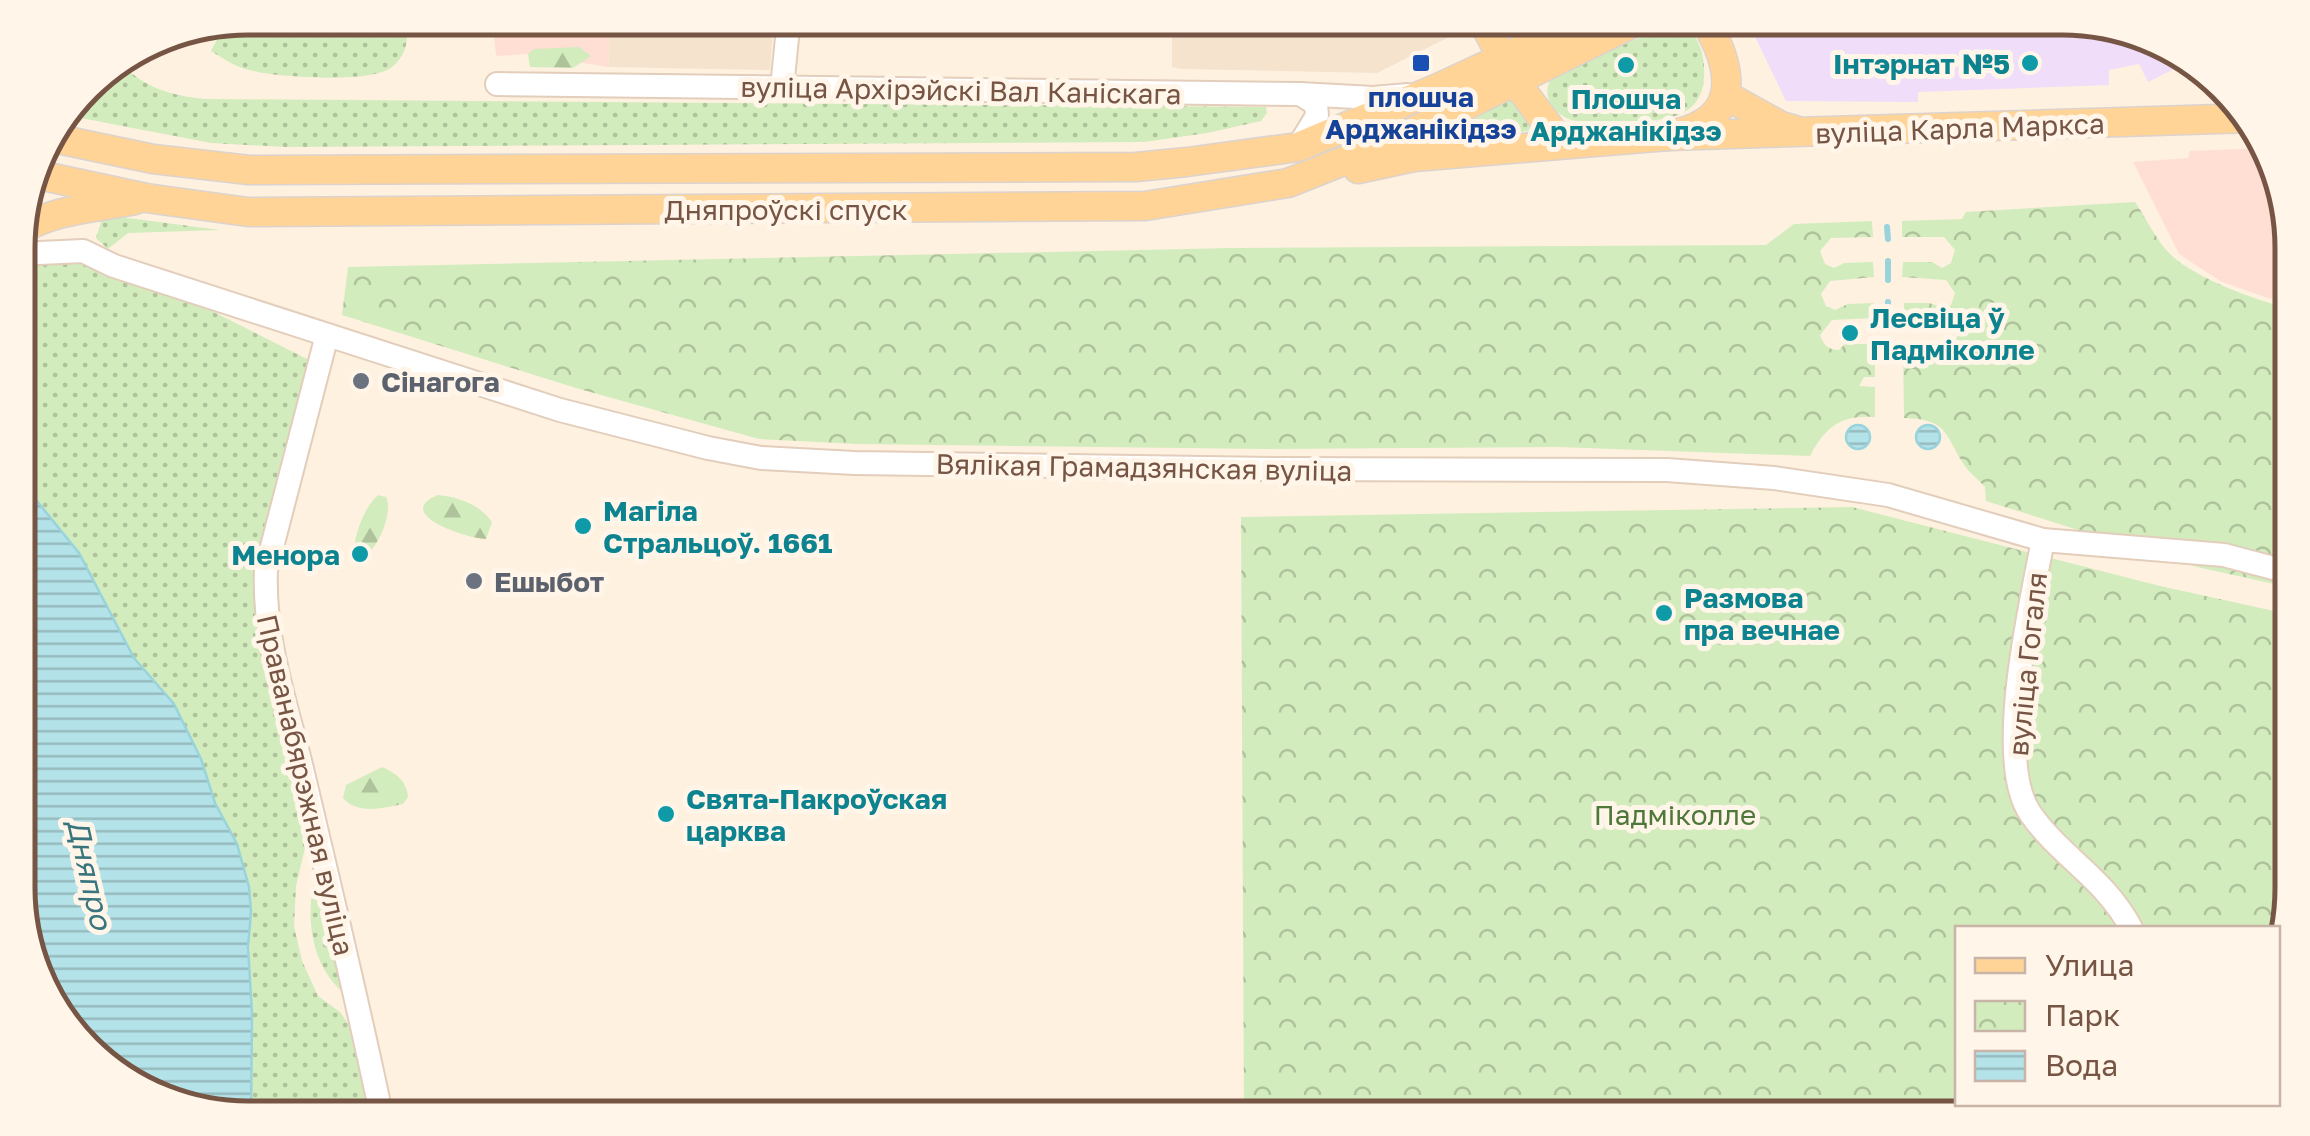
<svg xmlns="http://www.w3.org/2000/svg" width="2310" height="1136" font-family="'Golos Text',sans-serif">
  <defs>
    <pattern id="grass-dots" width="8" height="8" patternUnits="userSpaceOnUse" patternTransform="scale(2.5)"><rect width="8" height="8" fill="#d2ecbe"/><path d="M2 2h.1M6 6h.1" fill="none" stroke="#afc29c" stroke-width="1.8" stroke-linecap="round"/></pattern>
    <pattern id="forest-firs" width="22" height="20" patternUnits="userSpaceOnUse" patternTransform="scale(2.5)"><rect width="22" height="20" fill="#d2ecbe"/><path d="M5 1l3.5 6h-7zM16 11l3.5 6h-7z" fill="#afc29c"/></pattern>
    <pattern id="park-crowns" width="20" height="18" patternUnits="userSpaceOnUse" patternTransform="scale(2.5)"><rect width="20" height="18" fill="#d2ecbe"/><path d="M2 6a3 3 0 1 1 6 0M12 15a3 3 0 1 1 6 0" fill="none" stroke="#afc29c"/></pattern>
    <pattern id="water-rules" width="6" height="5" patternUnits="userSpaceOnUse" patternTransform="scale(2.5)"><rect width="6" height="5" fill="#b3e3e9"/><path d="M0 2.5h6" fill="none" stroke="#96bbbf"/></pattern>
  </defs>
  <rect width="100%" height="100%" fill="#fef1e0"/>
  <g fill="#f6e3ce">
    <polygon points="611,18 774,18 770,70 608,67"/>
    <polygon points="1172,18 1449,18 1457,33 1377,73 1181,69 1172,67"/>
  </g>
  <g fill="#ffdfd3">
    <polygon points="492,18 611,18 608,67 528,54 496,56"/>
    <polygon points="2264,148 2291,219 2291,301 2268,298 2220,281 2179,254 2133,162 2188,158 2190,151"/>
  </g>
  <polygon fill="#efddfa" points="1746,18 2062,18 2163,41 2188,62 2148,82 2139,64 2109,70 2109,85 1918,92 1918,102 1786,101"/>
  <g fill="url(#grass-dots)">
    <path d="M248,18H406C408,37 409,53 392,67C371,84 280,77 253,71C237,68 224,59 211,51L226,22Z"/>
    <path d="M1680,21C1694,29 1704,50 1704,67C1708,125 1655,121 1615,121C1601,121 1582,124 1569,119C1547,110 1539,86 1558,72Z"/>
    <path d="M119,61C143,88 172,96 206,99L1266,107L1267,113L1261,121L1207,133L1144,142L286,147L211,143L65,115L96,75Z"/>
    <polygon points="1514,100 1532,126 1528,131 1426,142 1424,138 1504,101"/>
    <polygon points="113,216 220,230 128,233 108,249 96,238 102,219"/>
    <polygon points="68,256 172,291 309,360 261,561 309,831 296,886 294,926 302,961 318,996 340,1012 353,1031 373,1118 251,1118 249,887 237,844 215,803 201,759 174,704 134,658 79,553 19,479 18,273 34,263"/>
    <path d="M320,875L344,993C311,967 304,914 316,876Z"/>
  </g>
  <g fill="url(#forest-firs)">
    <polygon points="579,47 591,56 573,68 530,67 528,54 534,49"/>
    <path d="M378,495L386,497C394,511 378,549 364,556L354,548C356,531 365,506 378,495Z"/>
    <path d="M438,495C459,497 480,505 492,522L486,539C468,539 391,514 438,495Z"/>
    <path d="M382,767C396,773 407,781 408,797L403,804C383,808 357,815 343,798L346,785Z"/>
  </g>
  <g fill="url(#park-crowns)">
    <path d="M2135,202C2146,218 2156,240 2170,254C2194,278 2258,301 2291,309L2292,588L2197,567L1986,501L1985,487C1980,481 1973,476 1968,470C1944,438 1952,419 1904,418L1903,344H1934L1940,349C1950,349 1955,343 1958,334L1946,319H1904V303H1929L1945,308L1951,305L1955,293L1946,280L1902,277L1903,262H1932L1942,268L1951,263L1955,250L1944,237H1902V221L1962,219L1966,212Z"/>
    <path d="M1872,221L1873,237L1831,238L1820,251L1825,264L1834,268L1844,263L1873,262L1874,277L1830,281L1821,294L1826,306L1835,310L1848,304L1873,303V318L1832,320L1820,335C1823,344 1828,350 1839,350L1845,344H1875V377H1864L1859,386L1875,387V417C1841,415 1826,426 1810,456L1558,447L1266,449L856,444L759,439L576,388L342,315L348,267L1232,248L1766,245L1794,224Z"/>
    <polygon points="1852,507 2160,586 2292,615 2292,888 2278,953 2278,928 1958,928 1958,1104 2119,1104 2076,1118 1244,1118 1241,517"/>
  </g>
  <g fill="url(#water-rules)" stroke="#99d3dc" stroke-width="2.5">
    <circle cx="1858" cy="437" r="12"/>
    <circle cx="1928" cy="437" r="12"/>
    <polygon points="19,479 79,553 134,658 174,704 201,759 215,803 237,844 249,887 251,912 248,947 252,1013 251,1118 147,1095 65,1028 20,918"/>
  </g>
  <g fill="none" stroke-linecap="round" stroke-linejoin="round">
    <g stroke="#99d3dc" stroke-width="6">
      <polyline points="1887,227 1888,239"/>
      <polyline points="1888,261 1888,280"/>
      <polyline points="1888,302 1889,321"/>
    </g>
    <defs>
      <g id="minor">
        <polyline points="497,84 1300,94 1373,98 1408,95"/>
        <polyline points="782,88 789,18"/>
        <polyline points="1298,147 1317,116 1316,104 1300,94"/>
        <polyline points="18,254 83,251 114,266 560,410 708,448 761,458 854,463 1276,469 1667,470 1774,478 1888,495 2043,540 2224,555 2292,573"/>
        <path d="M327,335L266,570C263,640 287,706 303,773C330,888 358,1003 382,1118"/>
        <path d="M2043,540C2031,603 1994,760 2030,813C2060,857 2104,877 2131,928"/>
      </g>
      <g id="major">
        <polyline points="1481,18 1514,80 1562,144"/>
        <polyline points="1725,95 1781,126 1795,130"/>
        <polyline points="1668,136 2252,118"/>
        <polyline points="48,137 153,159 249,170 1136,167 1187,162 1298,147 1438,88 1589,18"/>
        <path d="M1358,169L1414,157L1668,136C1677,133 1689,131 1698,126C1745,103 1724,51 1703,18"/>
        <polyline points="34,174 146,198 248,212 1145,206 1288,183 1396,140 1643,18"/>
        <path d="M18,231C59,208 90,209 135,200"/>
      </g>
    </defs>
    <use href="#minor" stroke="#e3cdbb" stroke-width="26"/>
    <use href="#major" stroke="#dcd3cf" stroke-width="31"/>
    <use href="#minor" stroke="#fff" stroke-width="22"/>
    <use href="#major" stroke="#ffd496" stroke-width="28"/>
  </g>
  <rect fill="#1a4fb4" stroke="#fff5e8" stroke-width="4" x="1411" y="53" width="20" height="20" rx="5"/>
  <g fill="#0f9aa8" stroke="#fff5e8" stroke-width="4">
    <circle cx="2030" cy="63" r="10"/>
    <circle cx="1626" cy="65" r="10"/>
    <circle cx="1850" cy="333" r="10"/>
    <circle cx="583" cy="526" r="10"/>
    <circle cx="360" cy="554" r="10"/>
    <circle cx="1664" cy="613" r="10"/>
    <circle cx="666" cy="814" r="10"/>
  </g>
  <g fill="#6b7280" stroke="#fff5e8" stroke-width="4">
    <circle cx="361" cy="381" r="10"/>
    <circle cx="474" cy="581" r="10"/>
  </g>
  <g text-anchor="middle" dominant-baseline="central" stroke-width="10" stroke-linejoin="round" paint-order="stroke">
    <g font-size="28" font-weight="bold" fill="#0d838f" stroke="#fff5e8" text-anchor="start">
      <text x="2010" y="63" text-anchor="end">Інтэрнат №5</text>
      <text x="1626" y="98" text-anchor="middle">Плошча<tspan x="1626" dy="32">Арджанікідзэ</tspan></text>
      <text x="1870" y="317">Лесвіца ў<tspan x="1870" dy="32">Падміколле</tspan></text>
      <text x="603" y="510">Магіла<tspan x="603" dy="32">Стральцоў. 1661</tspan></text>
      <text x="340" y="554" text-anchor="end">Менора</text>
      <text x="1684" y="597">Размова<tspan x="1684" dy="32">пра вечнае</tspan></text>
      <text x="686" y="798">Свята-Пакроўская<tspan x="686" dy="32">царква</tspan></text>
    </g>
    <g font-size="28" fill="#775545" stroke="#fff5e8">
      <text transform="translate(961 90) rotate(1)">вуліца Архірэйскі Вал Каніскага</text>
      <text transform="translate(1960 128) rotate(-2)">вуліца Карла Маркса</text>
      <text x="786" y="209">Дняпроўскі спуск</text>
      <text transform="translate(1144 467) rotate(1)">Вялікая Грамадзянская вуліца</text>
      <text transform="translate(2027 664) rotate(-84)">вуліца Гогаля</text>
      <text transform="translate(306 785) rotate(77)">Праванабярэжная вуліца</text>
    </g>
    <g font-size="28" font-weight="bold" fill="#164399" stroke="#fff5e8">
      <text x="1421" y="96">плошча<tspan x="1421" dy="32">Арджанікідзэ</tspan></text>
    </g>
    <g font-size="28" font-weight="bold" fill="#5b616d" stroke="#fff5e8" text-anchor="start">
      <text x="381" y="381">Сінагога</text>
      <text x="494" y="581">Ешыбот</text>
    </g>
    <g font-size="28" fill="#4e783a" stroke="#fff5e8">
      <text x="1675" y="814">Падміколле</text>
    </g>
    <g font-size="30" font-style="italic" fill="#38757e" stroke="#fff5e8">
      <text transform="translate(90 874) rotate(77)">Дняпро</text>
    </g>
  </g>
  <path d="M0 0H2310V1136H0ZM248 35H2062A213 213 0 0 1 2275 248V888A213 213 0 0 1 2062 1101H248A213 213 0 0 1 35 888V248A213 213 0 0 1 248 35Z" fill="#fff5e8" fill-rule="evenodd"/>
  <path fill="none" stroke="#775545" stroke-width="5" d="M248 35H2062A213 213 0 0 1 2275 248V888A213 213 0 0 1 2062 1101H248A213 213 0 0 1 35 888V248A213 213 0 0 1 248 35Z"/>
  <rect x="1955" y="926" width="325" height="180" fill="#fff5e8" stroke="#c9b5a7" stroke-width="2.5"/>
  <rect x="1975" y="958" width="50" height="15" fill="#ffd496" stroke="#c9b5a7" stroke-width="2.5"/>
  <text x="2045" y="976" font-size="30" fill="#775545">Улица</text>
  <rect x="1975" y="1001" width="50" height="30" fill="url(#park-crowns)" stroke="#c9b5a7" stroke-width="2.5"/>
  <text x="2045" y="1026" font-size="30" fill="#775545">Парк</text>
  <rect x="1975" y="1051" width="50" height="30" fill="url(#water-rules)" stroke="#c9b5a7" stroke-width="2.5"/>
  <text x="2045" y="1076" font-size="30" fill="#775545">Вода</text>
</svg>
